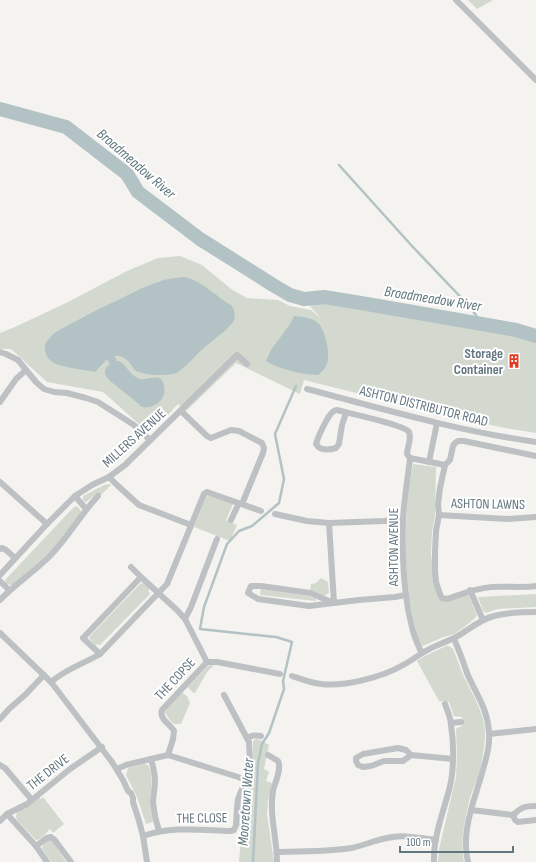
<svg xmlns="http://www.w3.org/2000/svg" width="536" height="862" font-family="'Sofia Sans Condensed',sans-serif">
  <rect width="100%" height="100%" fill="#f4f3ef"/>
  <g fill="#d3d9cf">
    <polygon points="468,0 493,0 477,9"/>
    <polygon points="180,256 202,265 231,289 247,298 278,300 290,306 311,310 321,319 304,299 324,297 363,301 516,330 536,336 536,433 505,428 449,416 304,380 300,394 236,363 186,411 178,404 165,418 149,433 103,392 47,382 11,349 0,349 0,333 15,327 66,303 127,271 158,258"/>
    <path d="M413,464L436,467L435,516L432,532L431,553L433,572L439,597L468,595L469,596L477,615L474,619L463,628L454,634L441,638L423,646L419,643C416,628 411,611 409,595C403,551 405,508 413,464Z"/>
    <polygon points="110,484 111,485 101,495 97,493 86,502 85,502 83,500 83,496 104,485"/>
    <polygon points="210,495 233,504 226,520 237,525 230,541 194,527 206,497"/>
    <polygon points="76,506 80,509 81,511 80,514 63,538 49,554 14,584 11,585 6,584 5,582 6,579 72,509"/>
    <polygon points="321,578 328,582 329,593 324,596 310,590 311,584 316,583"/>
    <polygon points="142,583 145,584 150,589 148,590 150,594 100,645 97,644 96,646 89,638 90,636 140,584"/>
    <polygon points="261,589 308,596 316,599 316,601 260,595"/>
    <polygon points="536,594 536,607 498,609 486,613 483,611 478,597"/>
    <path d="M446,646H449L453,649C457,658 460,668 464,677C473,696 486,715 485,737C484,749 482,762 479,773C476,783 471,792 469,802C464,822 460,842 464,862H438V861L439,849L456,777L457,755L456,729L463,725L462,717L454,716L449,702L439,701L417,661L423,657Z"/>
    <polygon points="211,665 214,665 207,672 195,693 192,692 188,687 208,666"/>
    <path d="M183,693L187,696L190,703L181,724C179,724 177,724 175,724C171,723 167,716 165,712L166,710L180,694Z"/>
    <polygon points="256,739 260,740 269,745 264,769 269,772 266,781 272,783 268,801 267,814 274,862 239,862 241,835 239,828 240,805 251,776 253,757 253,742 254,740"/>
    <path d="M144,764L148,765C154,775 151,788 150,800C150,807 152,815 153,822L146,824L137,797L126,775L128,768Z"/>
    <path d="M39,797L41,799L43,797L64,824L53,833L50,829C46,833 42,839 36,840L17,820L16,817L17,812Z"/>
    <polygon points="49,840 53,842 66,862 51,862 42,848 44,844"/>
  </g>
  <g fill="#b3c2c4">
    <path d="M184,277C203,281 215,296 231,305C235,310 236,316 233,322C232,324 228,327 227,329C220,335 213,340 206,346C197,353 185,369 176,373C168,376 142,376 135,370C132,367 131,363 127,360C113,349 105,362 95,372C83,369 56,368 49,359C45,355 45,349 45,344L53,334L61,329L97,310L120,299L142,288L164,280L175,278Z"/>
    <path d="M294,316C302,317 311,317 318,323C325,329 331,355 327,364C325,369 322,372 318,375C300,374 281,370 266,361L271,350L290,324Z"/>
    <path d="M119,361C127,365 130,376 140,379C146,380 156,375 161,379C163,381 163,383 164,385C164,387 165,392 164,394C162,403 150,409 142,407C135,401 128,395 120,389C116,385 109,381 106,376C102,367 112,362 119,361Z"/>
  </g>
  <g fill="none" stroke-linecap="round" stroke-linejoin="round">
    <g stroke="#b3c2c4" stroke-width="2.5">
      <polyline points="339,165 412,246 471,308 481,323"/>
      <polyline points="253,862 258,763 262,744 269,733 284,689 283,681 292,642 276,637 200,629 204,607 227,544 239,531 252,526 279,503 284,479 275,434 296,386"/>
    </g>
    <polyline stroke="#b3c2c4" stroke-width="8" points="111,358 113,362"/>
    <polyline stroke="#b3c2c4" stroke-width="14" points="0,109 66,127 127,174 138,192 200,239 273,285 290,295 304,299 324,297 361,303 516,330 536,336"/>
    <g stroke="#bdc1c4" stroke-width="6">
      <polyline points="456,0 536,80"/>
      <polyline points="0,352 6,354 18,360 36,382 44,389 54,392 67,393 86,398 98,402 134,425 150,440"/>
      <path d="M307,389C383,409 458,431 536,442"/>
      <polyline points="0,402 16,379 26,370"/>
      <polyline points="181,411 207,436 211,438 231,430 239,431 262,443 264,448 263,453 242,504"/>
      <path d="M346,413L342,425L339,444L336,448C329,450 320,451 316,444C318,437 328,414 334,411C335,410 336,410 337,410C348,413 405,425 409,432C412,439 407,448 407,454L410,458"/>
      <path d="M536,456L464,441H458L455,443L453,446L450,460L445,465L440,488L438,504L439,515L436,531L435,552V571L436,582L440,594L442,598L447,599C462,594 476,588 492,587C507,586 521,588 536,586"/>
      <path d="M410,458C408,478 404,499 403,520C402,549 403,579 408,609C411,624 414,639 422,653"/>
      <polyline points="410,458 445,465"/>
      <polyline points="429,462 437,423"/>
      <polyline points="109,477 117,485 139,505 191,525"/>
      <polyline points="0,482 47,524"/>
      <polyline points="75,496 86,509"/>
      <polyline points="275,514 307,521 329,523 384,521 403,519"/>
      <polyline points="439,515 507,519 536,517"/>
      <polyline points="231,520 239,503"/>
      <polyline points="329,523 334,603 309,606 258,599 248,593 251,586 261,586 310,593 334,603 359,600 395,597 406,595"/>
      <polyline points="0,549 2,548 6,550 15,558"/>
      <polyline points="131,567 141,577"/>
      <polyline points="0,575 47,524 75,496 92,485 109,477 125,465 237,355 247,364"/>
      <polyline points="0,581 9,590"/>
      <polyline points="470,590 483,620"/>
      <path d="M0,600C15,584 34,572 49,557C68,538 80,515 98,496"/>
      <polyline points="185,619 191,607 217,539"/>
      <polyline points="0,633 51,682 112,762 123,780 128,791 131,793 133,798 133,802 139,821 143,836 147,862"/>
      <path d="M454,639C459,650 463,661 467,673C476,694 488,709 489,733C490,744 487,756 484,766C476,797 460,830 468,862"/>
      <polyline points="100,654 83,638 141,577 178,611 185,619 207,662 217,662 280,674"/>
      <path d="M292,676C301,679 311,683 321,684C344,687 383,677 403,665C411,661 417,656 424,652C433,646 444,643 454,638C468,631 478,620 494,616C508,612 522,612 536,612"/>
      <path d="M51,682C66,669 83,664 100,654L167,584L204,494L207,492L261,511"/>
      <polyline points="0,719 9,709 26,694 44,675"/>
      <polyline points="451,723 461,722"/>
      <polyline points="489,734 536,729"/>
      <path d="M247,738C252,735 255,735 261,736"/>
      <path d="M168,755L173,739L174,731C170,724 159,719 162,710L207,662"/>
      <path d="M268,755L278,761C282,769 275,782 273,791C269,815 277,838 277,862"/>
      <polyline points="411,755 406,750 398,748 363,754 356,758 356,761 358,765 363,767 371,766 384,761 403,761 411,755 453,759"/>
      <path d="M151,759C153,766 155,773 155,781C155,788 153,796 153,803C154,813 156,822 159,831"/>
      <polyline points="0,765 5,768 32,800"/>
      <polyline points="117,769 126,765 168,755 238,777 245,780"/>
      <polyline points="471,810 513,815"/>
      <polyline points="7,814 36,846 47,862"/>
      <polyline points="513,815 515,820 518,822 536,820"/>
      <path d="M513,815C522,807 524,806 536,806"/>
      <polyline points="0,821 7,814 27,804 70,769 102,747"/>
      <path d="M143,836C174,826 199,830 230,831L234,830L236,825L237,808L238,799L248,774L250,763L249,742L224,695"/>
      <polyline points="36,846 47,838 51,837 51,838 54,839 71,862"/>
      <path d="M277,852C302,851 327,852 351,848C363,846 375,840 387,838C403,834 419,838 436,840"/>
      <path d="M434,862C433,836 444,811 450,786C454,769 454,743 451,725C451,718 447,710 445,704"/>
    </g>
  </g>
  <defs>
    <symbol id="building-bare" viewBox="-9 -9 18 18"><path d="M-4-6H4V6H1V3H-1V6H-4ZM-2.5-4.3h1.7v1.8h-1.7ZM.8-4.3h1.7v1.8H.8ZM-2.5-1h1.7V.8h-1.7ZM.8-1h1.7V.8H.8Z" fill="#e03d23" stroke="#fff" stroke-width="2.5" paint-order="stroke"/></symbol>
  </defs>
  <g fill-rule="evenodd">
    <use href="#building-bare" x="504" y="351" width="20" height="20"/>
  </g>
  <g text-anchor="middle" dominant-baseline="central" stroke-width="4" stroke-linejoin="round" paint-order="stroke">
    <g font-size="14" font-weight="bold" fill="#637680" stroke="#fff" text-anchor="end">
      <text x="503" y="353">Storage<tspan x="503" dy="16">Container</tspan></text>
    </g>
    <g font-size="14" fill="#637680" stroke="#fff">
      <text transform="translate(424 406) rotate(14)">ASHTON DISTRIBUTOR ROAD</text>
      <text transform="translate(134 438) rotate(-42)">MILLERS AVENUE</text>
      <text transform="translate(488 504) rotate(1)">ASHTON LAWNS</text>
      <text transform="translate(393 547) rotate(-90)">ASHTON AVENUE</text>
      <text transform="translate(175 679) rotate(-47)">THE COPSE</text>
      <text transform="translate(48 772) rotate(-38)">THE DRIVE</text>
      <text transform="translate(202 818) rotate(-1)">THE CLOSE</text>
    </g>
    <g font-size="15" font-style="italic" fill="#5f787f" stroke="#fff">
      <text transform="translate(136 164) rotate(41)">Broadmeadow River</text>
      <text transform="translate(433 299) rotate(9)">Broadmeadow River</text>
      <text transform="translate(246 802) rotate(-86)">Mooretown Water</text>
    </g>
  </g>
  <path d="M400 846v6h113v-6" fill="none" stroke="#637680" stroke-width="2"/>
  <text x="406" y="846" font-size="12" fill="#637680" stroke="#ffffff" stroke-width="3" paint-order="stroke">100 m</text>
</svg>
